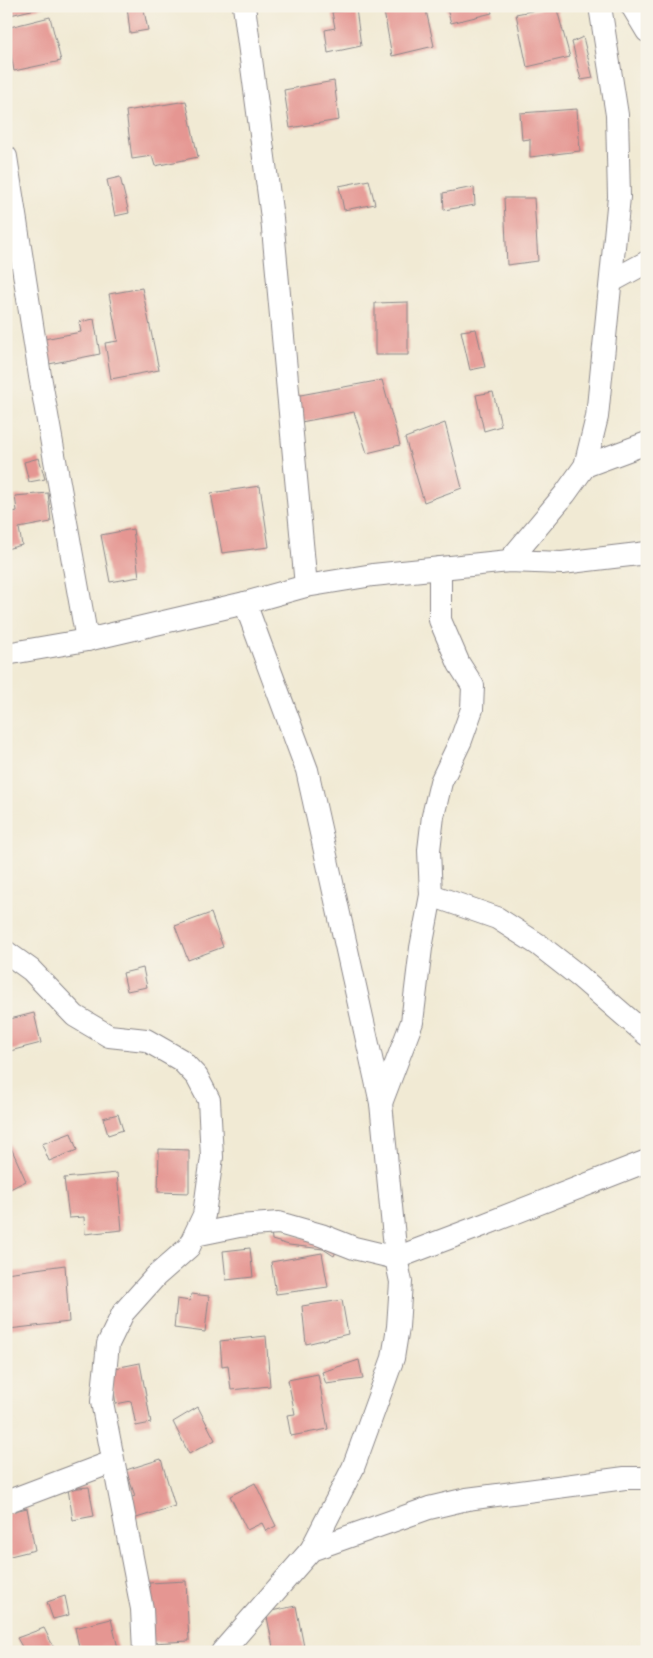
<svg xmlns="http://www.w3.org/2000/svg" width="653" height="1658" font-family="'Patrick Hand',sans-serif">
  <rect width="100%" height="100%" fill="#f7f3e8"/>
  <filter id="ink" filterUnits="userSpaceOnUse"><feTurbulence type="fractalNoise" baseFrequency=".02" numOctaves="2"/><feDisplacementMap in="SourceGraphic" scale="10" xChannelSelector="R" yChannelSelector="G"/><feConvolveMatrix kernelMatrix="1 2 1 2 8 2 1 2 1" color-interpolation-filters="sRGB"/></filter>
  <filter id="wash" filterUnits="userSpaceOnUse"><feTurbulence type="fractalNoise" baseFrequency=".0096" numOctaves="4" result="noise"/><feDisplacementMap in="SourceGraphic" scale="20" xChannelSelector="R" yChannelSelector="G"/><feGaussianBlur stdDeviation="1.12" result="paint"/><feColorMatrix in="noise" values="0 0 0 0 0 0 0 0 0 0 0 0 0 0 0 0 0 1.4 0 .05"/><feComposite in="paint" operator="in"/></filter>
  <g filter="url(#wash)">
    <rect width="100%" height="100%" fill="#f1ead4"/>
    <g id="blocks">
      <g fill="#e59692">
        <polygon points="6,6 44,6 44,7 6,16"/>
        <polygon points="127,6 143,6 148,30 130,33"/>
        <polygon points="383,6 425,6 434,46 392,56"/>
        <polygon points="446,6 490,6 492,13 451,23"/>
        <polygon points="556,6 570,57 527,67 516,14"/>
        <polygon points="356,9 361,46 328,53 325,30 335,28 332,12"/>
        <polygon points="50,17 61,61 14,71 6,28"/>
        <polygon points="583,37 593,78 581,80 572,42"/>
        <polygon points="334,81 339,120 290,128 284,90"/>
        <polygon points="186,101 198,157 155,166 152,156 132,159 126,111"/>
        <polygon points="577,109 580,151 530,157 530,139 522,140 520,113"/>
        <polygon points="120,177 129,213 115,216 107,180"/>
        <polygon points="369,180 375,204 344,210 339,186"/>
        <polygon points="474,187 475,205 444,210 443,193"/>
        <polygon points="504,198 534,198 538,261 507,265"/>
        <polygon points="142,288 159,370 111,379 105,343 118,341 109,294"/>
        <polygon points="408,302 408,355 375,355 375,303"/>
        <polygon points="94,319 100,354 49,364 44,339 81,332 79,322"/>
        <polygon points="476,329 485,367 470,370 461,331"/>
        <polygon points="382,380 400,445 367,453 354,412 301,422 295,396"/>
        <polygon points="493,392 501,426 484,431 476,395"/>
        <polygon points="445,423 462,488 424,502 405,438"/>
        <polygon points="39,458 45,479 29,482 24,462"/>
        <polygon points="260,486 269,547 222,553 211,493"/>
        <polygon points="48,493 51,522 19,528 22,545 6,549 6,514 17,511 15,496"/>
        <polygon points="133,529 139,577 110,582 101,535"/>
        <polygon points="211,913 223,947 188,960 175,926"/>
        <polygon points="143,968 147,987 127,991 123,973"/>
        <polygon points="34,1013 41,1043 6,1052 6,1020"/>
        <polygon points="118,1114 123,1130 108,1135 103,1118"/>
        <polygon points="71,1133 77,1150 49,1161 42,1144"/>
        <polygon points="8,1141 26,1181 6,1191 6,1142"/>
        <polygon points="159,1149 189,1150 189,1193 158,1192"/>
        <polygon points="117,1173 122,1230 85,1234 84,1217 69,1218 64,1178"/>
        <polygon points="271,1230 339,1245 334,1256 323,1249 289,1245 272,1240"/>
        <polygon points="250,1248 253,1277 226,1280 223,1251"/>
        <polygon points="322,1253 328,1287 276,1294 271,1262"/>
        <polygon points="65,1265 69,1322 9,1329 6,1273"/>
        <polygon points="191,1294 209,1296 205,1332 174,1328 177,1299 190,1301"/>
        <polygon points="342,1300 348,1334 306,1344 302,1306"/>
        <polygon points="266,1336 270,1386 231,1390 228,1365 222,1366 220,1341"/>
        <polygon points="359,1360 363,1379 326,1384 322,1372"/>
        <polygon points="140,1363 151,1423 136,1426 131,1401 116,1404 110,1369"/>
        <polygon points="318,1374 328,1429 291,1436 287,1415 295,1414 288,1380"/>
        <polygon points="198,1407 215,1440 189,1454 173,1422"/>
        <polygon points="161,1459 175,1506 130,1520 124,1500 135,1496 126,1470"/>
        <polygon points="255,1483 276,1526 266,1531 262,1523 247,1530 230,1496"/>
        <polygon points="89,1487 94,1516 73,1520 68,1489"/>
        <polygon points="27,1508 35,1550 6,1557 6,1513"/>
        <polygon points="186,1581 189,1641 152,1643 149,1583"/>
        <polygon points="65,1596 69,1615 53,1619 47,1602"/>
        <polygon points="296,1606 305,1652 274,1652 266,1612"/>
        <polygon points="111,1619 119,1652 80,1652 75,1628"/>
        <polygon points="44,1628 56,1652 25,1652 17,1638"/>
      </g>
    </g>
  </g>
  <g filter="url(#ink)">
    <use href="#blocks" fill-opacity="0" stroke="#8a8688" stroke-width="1"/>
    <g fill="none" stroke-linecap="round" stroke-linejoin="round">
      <defs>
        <g id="minor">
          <polyline points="244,6 272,218 306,586"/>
          <polyline points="632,6 647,31"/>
          <polyline points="6,157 40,376 87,640"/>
          <polyline points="612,281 647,262"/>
          <polyline points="585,466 647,443"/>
          <polyline points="509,561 565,494 585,466 597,417 619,197 617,115 600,6"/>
          <polyline points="6,654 87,640 245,603 306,586 373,575 509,561 562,563 647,553"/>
          <polyline points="431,895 497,918 539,945 580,977 647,1035"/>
          <polyline points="6,952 31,970 75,1016 109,1036 146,1040 181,1060 197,1077 209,1100 212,1157 204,1215 189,1247 156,1276 123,1313 108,1344 102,1402 142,1609 144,1652"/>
          <polyline points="381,1103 412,1022 421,948 431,895 429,850 433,816 441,782 461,740 472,709 473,686 459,664 440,620 440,568"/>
          <polyline points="195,1235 239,1226 279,1223 321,1235 354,1248 396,1258 478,1227 647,1161"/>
          <polyline points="6,1502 112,1462"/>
          <polyline points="311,1550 429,1508 467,1499 625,1478 647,1478"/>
          <polyline points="222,1652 311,1550 353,1468 393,1358 398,1327 401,1282 396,1258 381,1103 307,770 245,603"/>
        </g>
      </defs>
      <use href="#minor" stroke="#8a8688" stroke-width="24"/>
      <use href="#minor" stroke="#fff" stroke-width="22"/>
    </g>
  </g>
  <rect width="653" height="1658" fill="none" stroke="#f7f3e8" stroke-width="25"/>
</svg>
